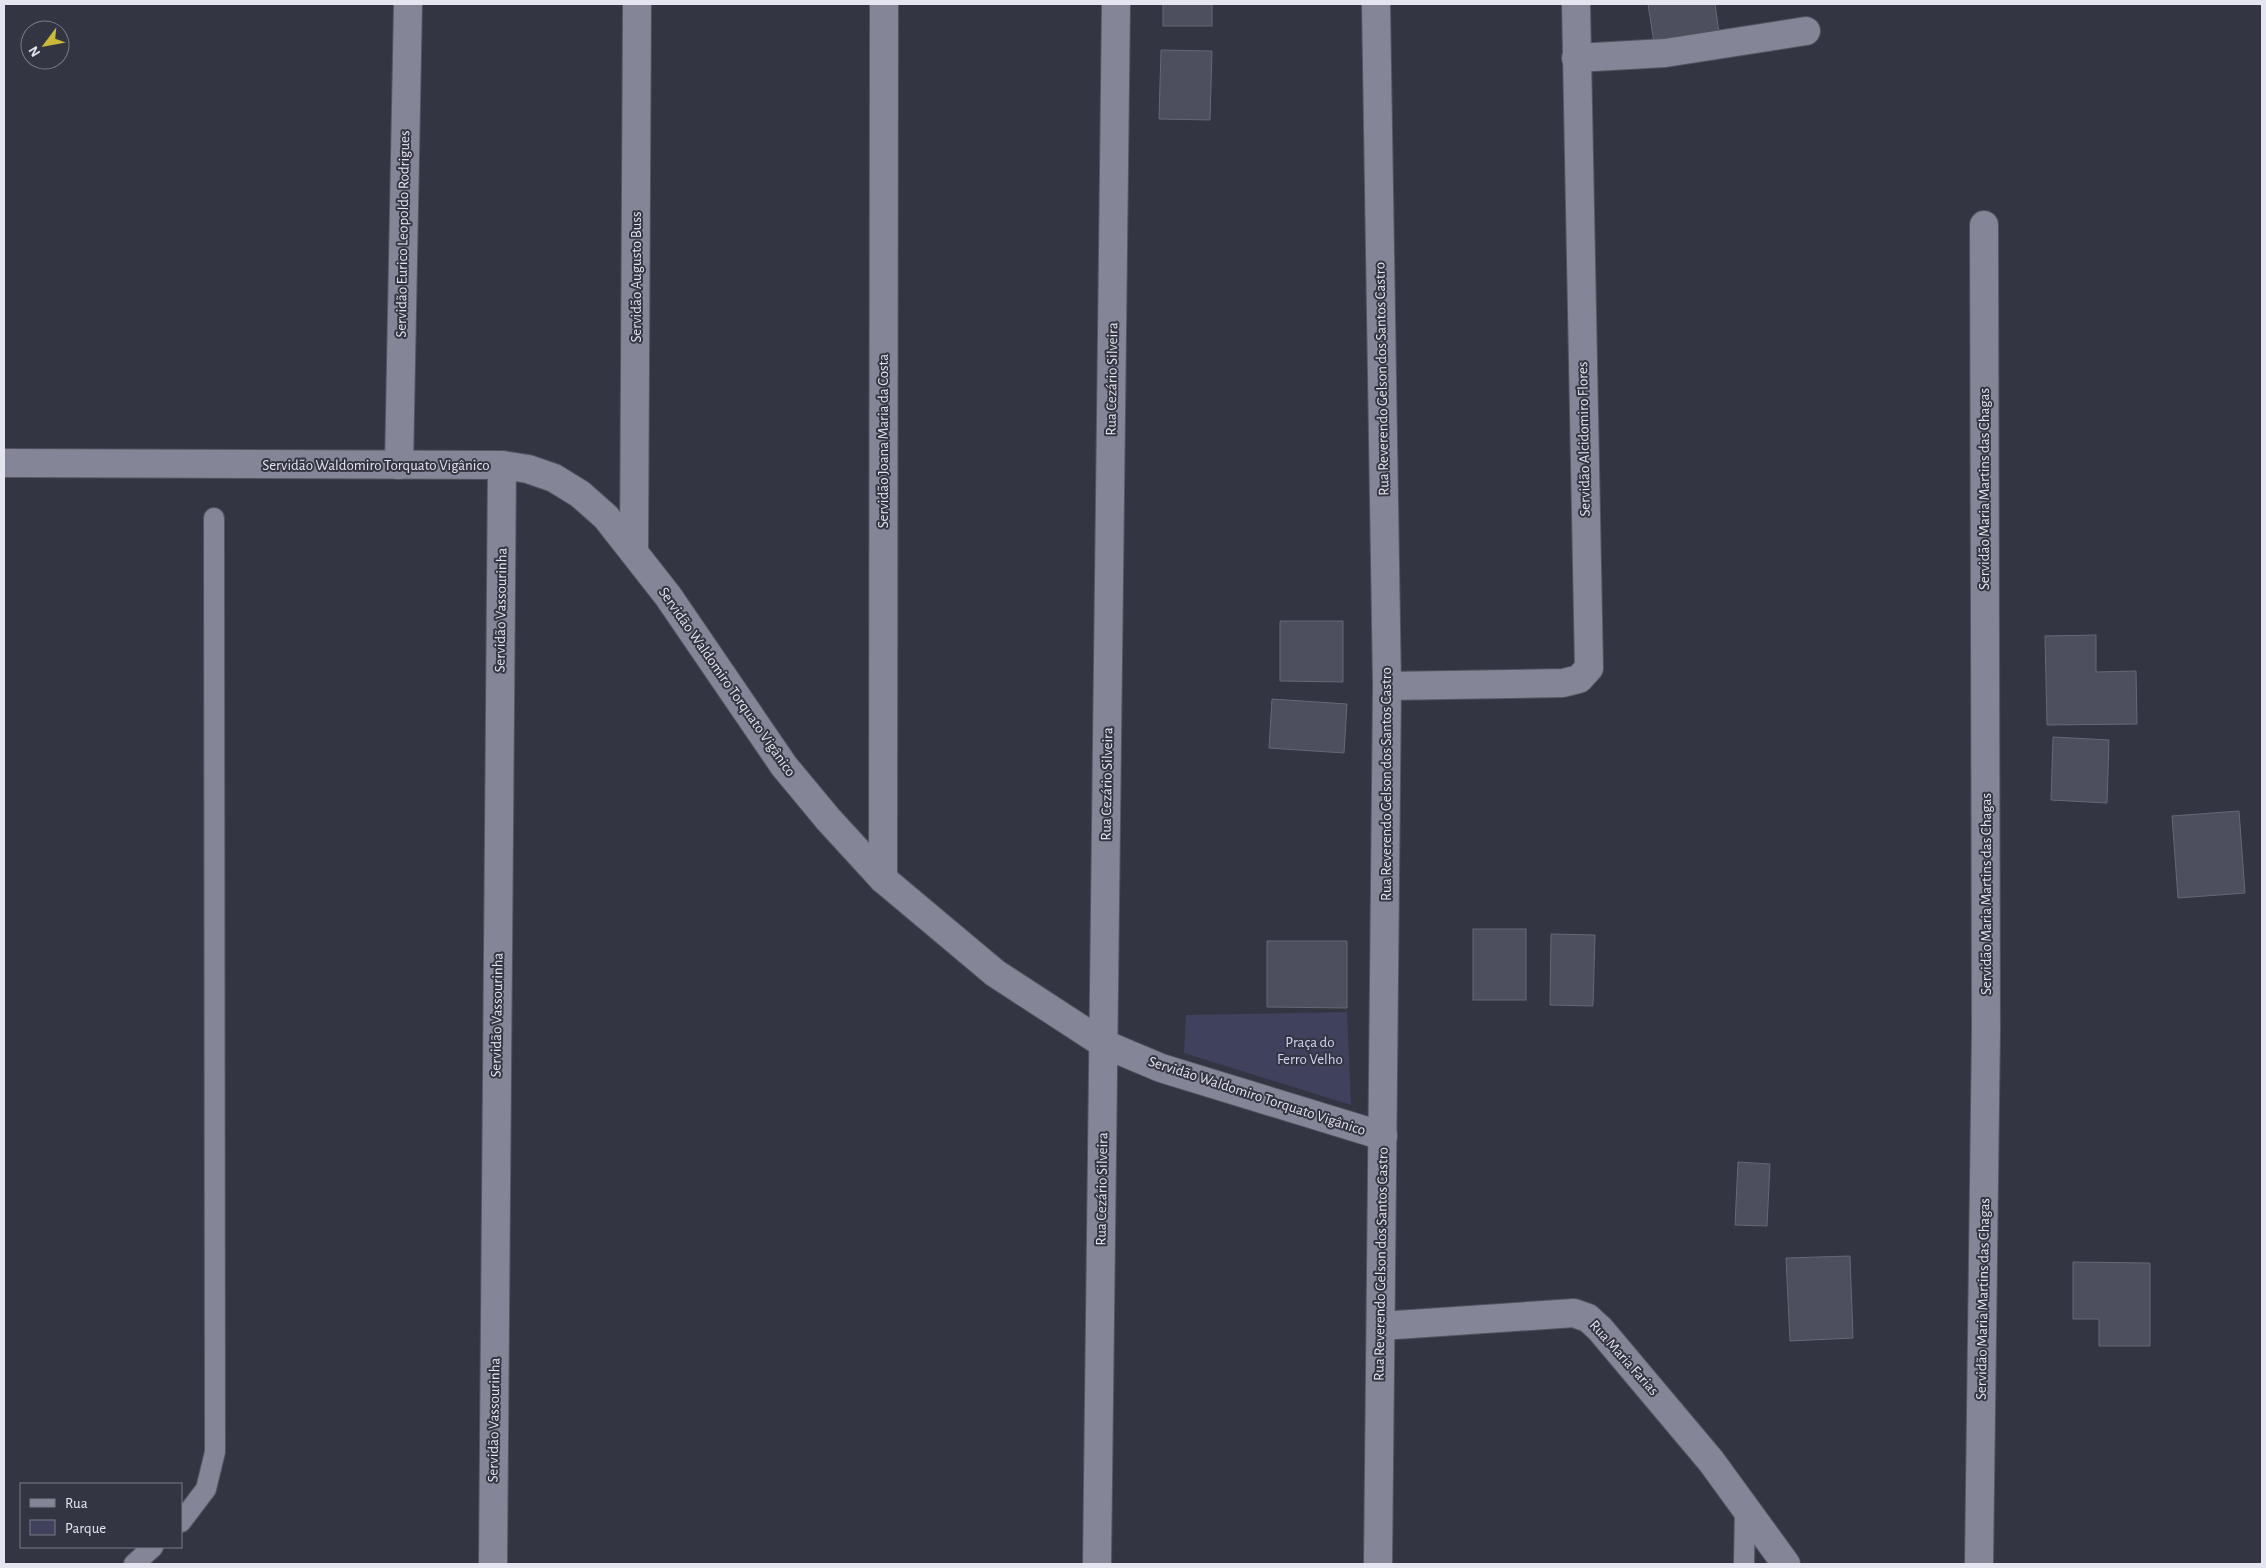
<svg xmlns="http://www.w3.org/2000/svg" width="2266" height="1568" font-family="'Alegreya Sans',sans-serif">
  <rect width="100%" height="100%" fill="#343543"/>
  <polygon fill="#40415d" points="1347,1012 1351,1105 1184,1053 1186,1015"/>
  <g fill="#4d4f5e" stroke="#666777">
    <rect x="1163" y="4" width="49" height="22"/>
    <polygon points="1648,4 1715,4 1720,40 1655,49"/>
    <polygon points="1161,50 1212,51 1210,120 1159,119"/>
    <polygon points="1280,621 1343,621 1343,682 1280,681"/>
    <polygon points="2096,635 2096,672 2136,671 2137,724 2047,725 2045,636"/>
    <polygon points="1272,699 1347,704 1344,753 1269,748"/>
    <polygon points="2053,737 2109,740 2107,803 2051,800"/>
    <polygon points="2239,811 2245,893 2178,898 2172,816"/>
    <rect x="1473" y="929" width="53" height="71"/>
    <polygon points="1551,934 1595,935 1593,1006 1550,1005"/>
    <polygon points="1267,941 1347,941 1347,1008 1267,1007"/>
    <polygon points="1738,1162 1770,1164 1767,1226 1735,1225"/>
    <polygon points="1850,1256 1853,1338 1790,1341 1786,1258"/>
    <polygon points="2073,1262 2150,1263 2150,1346 2099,1346 2099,1319 2073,1319"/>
  </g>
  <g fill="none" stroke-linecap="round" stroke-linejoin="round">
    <defs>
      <g id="lane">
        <polyline points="181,1522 206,1489 215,1452 214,518"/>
        <polyline points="134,1564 153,1547"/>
        <polyline points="1744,1564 1745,1509"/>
      </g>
      <g id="street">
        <polyline points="1376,4 1387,686 1378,1564"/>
        <polyline points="1576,58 1665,53 1806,31"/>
        <polyline points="4,463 502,465 528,469 554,478 580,494 606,517 668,596 784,766 828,819 883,879 995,973 1104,1044 1161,1068 1383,1136"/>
        <polyline points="399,465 408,4"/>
        <polyline points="634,550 637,4"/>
        <polyline points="1387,686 1563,683 1579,679 1589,668 1576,4"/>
        <polyline points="883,879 884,4"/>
        <polyline points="1381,1326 1574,1313 1588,1318 1600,1329 1711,1461 1786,1564"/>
        <polyline points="493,1564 502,465"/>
        <polyline points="1097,1564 1116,4"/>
        <polyline points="1979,1564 1986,1029 1984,225"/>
      </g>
    </defs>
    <use href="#lane" stroke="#535460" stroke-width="22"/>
    <use href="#street" stroke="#535460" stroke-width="30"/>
    <use href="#lane" stroke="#848596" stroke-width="20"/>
    <use href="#street" stroke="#848596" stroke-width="28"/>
  </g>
  <g text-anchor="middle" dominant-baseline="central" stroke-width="4" stroke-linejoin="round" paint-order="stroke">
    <g font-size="15" fill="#e4e5ee" stroke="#343543">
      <text transform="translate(403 234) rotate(-89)">Servidão Eurico Leopoldo Rodrigues</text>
      <text transform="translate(636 277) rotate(-90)">Servidão Augusto Buss</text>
      <text transform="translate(1112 379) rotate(-89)">Rua Cezário Silveira</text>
      <text transform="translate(1382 379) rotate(-91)">Rua Reverendo Gelson dos Santos Castro</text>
      <text transform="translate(1584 439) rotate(-91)">Servidão Alcidomiro Flores</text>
      <text transform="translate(883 441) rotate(-90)">Servidão Joana Maria da Costa</text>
      <text x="376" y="465">Servidão Waldomiro Torquato Vigânico</text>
      <text transform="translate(1984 489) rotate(-90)">Servidão Maria Martins das Chagas</text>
      <text transform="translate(501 610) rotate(-89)">Servidão Vassourinha</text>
      <text transform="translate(727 682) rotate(55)">Servidão Waldomiro Torquato Vigânico</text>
      <text transform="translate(1107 784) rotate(-89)">Rua Cezário Silveira</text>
      <text transform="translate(1386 784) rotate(-90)">Rua Reverendo Gelson dos Santos Castro</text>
      <text transform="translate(1986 894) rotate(-90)">Servidão Maria Martins das Chagas</text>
      <text transform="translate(497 1015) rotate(-89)">Servidão Vassourinha</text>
      <text transform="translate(1257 1096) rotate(18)">Servidão Waldomiro Torquato Vigânico</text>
      <text transform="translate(1102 1189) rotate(-89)">Rua Cezário Silveira</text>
      <text transform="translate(1381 1264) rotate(-89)">Rua Reverendo Gelson dos Santos Castro</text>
      <text transform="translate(1983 1299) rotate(-89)">Servidão Maria Martins das Chagas</text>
      <text transform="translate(1624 1358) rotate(48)">Rua Maria Farias</text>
      <text transform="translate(494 1420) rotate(-89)">Servidão Vassourinha</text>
    </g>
    <g font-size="15" fill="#d1d4f6" stroke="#343543">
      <text x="1310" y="1042">Praça do<tspan x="1310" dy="17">Ferro Velho</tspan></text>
    </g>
  </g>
  <rect width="2266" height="1568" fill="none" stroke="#e4e5ee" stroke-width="10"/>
  <rect x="20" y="1483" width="162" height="65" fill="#343543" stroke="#7a7b87"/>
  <rect x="30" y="1499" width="25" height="8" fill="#848596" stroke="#7a7b87"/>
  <text x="65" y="1508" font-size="15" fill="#e4e5ee">Rua</text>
  <rect x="30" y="1520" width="25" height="15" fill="#40415d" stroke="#7a7b87"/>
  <text x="65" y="1533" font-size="15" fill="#e4e5ee">Parque</text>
  <g transform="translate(45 45) rotate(238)"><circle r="24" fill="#343543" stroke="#7a7b87"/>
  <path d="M0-4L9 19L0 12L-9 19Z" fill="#cbba39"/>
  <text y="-8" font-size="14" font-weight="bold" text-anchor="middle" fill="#e4e5ee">N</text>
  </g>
</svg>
